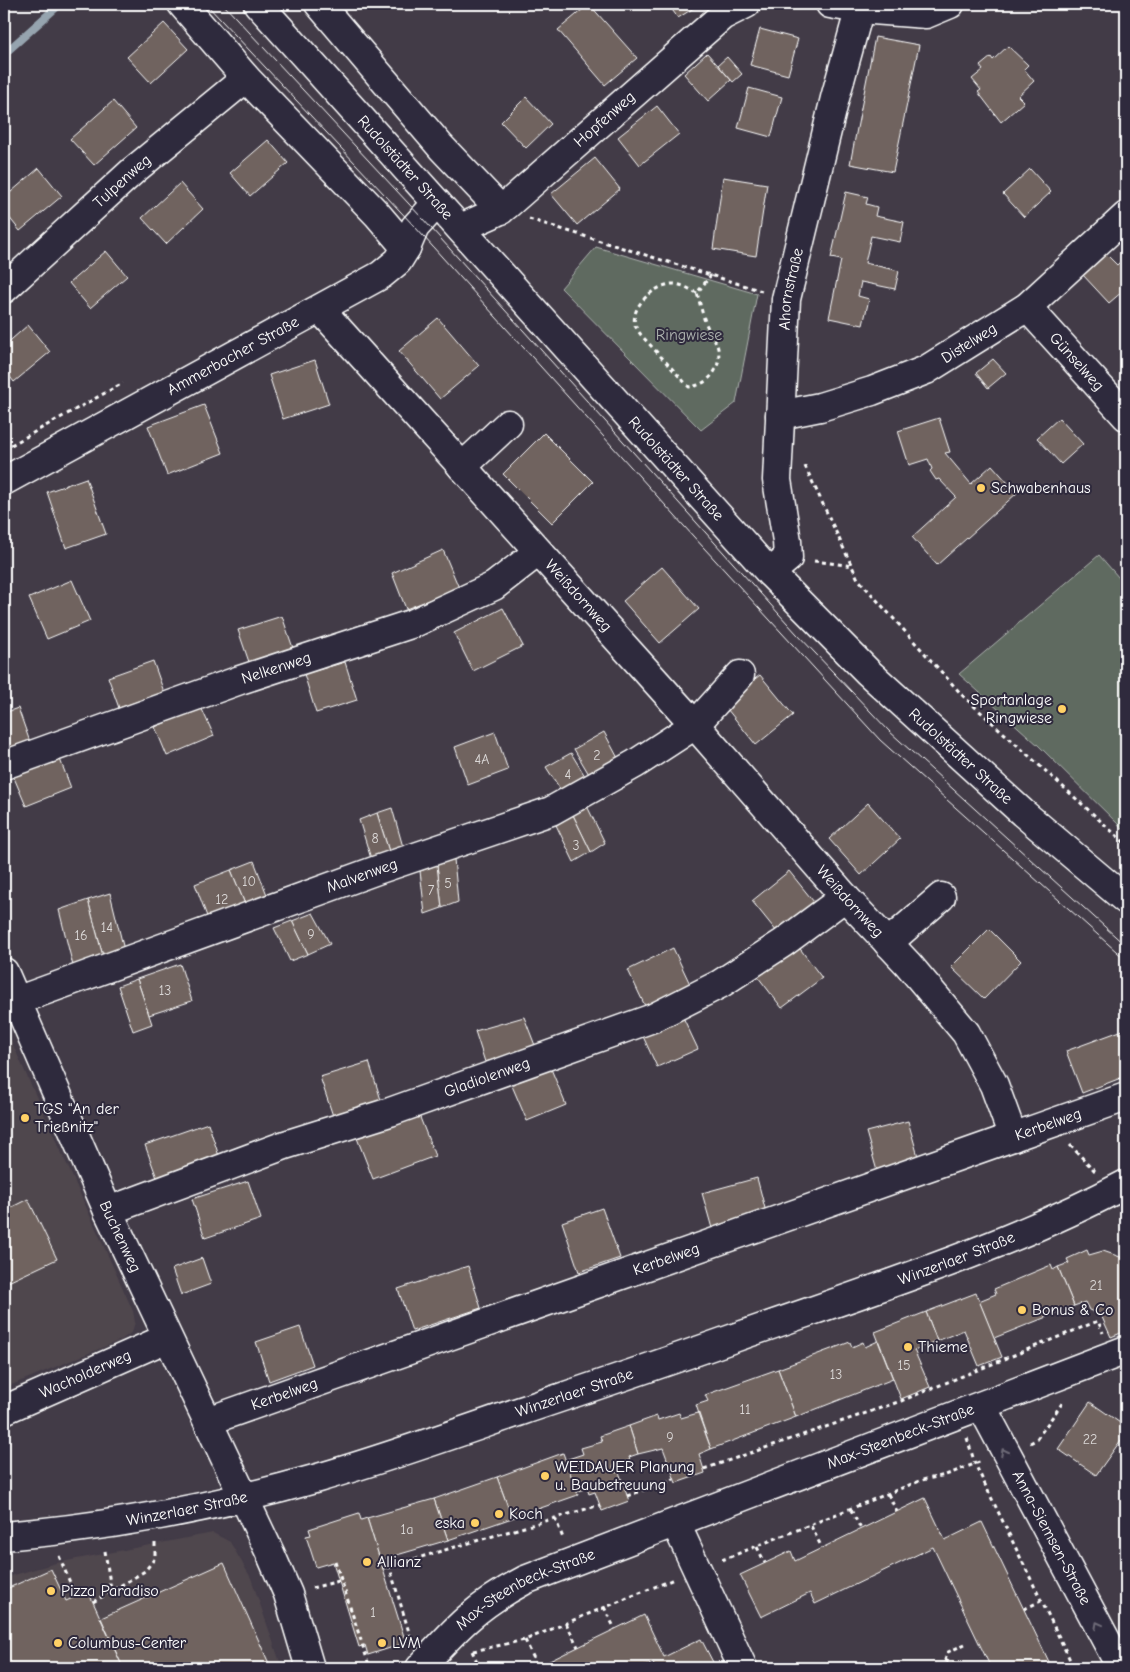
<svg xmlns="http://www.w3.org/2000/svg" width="1130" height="1672" font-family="'Comic Neue',sans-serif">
  <rect width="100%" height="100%" fill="#423b47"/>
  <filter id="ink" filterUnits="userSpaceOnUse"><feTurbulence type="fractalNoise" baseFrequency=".02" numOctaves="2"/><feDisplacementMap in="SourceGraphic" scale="10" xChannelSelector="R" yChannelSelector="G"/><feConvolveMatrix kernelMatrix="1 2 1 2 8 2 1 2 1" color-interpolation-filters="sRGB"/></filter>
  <g filter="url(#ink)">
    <g fill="#50474e">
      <polygon points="4,1025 133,1311 135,1322 132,1332 121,1340 4,1388"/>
      <polygon points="213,1533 230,1542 251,1578 282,1668 4,1668 4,1578 56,1563"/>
    </g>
    <g fill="#5e6a60" stroke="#aeb4b0">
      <polygon points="596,247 757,294 736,403 701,430 561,288"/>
      <polygon points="1099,555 1126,586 1126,832 1038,745 959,674"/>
      <polygon points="838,1663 872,1663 892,1668 798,1668"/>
    </g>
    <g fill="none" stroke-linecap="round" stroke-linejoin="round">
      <polyline stroke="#96a4af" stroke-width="8" points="4,54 60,4"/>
    </g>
    <g fill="#70645f" stroke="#fff">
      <polygon points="589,4 637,58 605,85 558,30"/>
      <polygon points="668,4 700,4 678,18"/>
      <polygon points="164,23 188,49 151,83 127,57"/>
      <polygon points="760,29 798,39 788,75 750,65"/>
      <polygon points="875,37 919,45 893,172 850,164"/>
      <polygon points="1008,46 1028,65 1024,69 1034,81 1018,96 1024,102 1001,122 978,92 981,90 972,79 983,70 980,66 991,57 993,60"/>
      <polygon points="707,53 731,80 708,101 684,74"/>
      <polygon points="727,57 742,74 733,82 718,65"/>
      <polygon points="749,88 782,97 771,137 738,128"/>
      <polygon points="526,97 551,124 526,148 501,122"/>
      <polygon points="113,101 136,128 94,165 70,139"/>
      <polygon points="657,106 679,134 640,165 618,137"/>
      <polygon points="268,140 288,163 250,196 230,173"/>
      <polygon points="595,158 620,189 577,225 551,194"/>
      <polygon points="39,168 62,196 20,231 4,211 4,198"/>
      <polygon points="1030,169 1051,192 1024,217 1003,194"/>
      <polygon points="723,177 767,184 756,256 713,249"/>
      <polygon points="180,183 203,209 166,244 142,218"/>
      <polygon points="846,192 868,197 866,204 877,207 875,216 904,222 900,242 871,236 865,263 899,271 895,289 861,282 858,296 869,299 863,325 829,318 841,260 831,258"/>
      <polygon points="106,251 127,276 90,308 69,283"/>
      <polygon points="1105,253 1117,265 1126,256 1126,294 1123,291 1109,303 1082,274"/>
      <polygon points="438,318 479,366 440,399 399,351"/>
      <polygon points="28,325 50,352 14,382 4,369 4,346"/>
      <polygon points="993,359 1006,373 988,388 976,373"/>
      <polygon points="315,360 329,404 283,419 269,375"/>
      <polygon points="204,405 223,453 167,475 148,426"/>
      <polygon points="939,418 950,452 945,453 971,484 992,465 1017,493 937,565 912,537 956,497 939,479 936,480 930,471 932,469 928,459 909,465 898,431"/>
      <polygon points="1059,418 1083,444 1061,464 1037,438"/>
      <polygon points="544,433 593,482 552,523 503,474"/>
      <polygon points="86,478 106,534 66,548 47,492"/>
      <polygon points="443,550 459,588 406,609 392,573"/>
      <polygon points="662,567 699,609 660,643 623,601"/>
      <polygon points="72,580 90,621 47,639 29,598"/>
      <polygon points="503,608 523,646 473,671 454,633"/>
      <polygon points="282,616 293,648 249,662 238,630"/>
      <polygon points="153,661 164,692 119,708 108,677"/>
      <polygon points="345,662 357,700 316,713 304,674"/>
      <polygon points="760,675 793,715 756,745 723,704"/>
      <polygon points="201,707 214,736 167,756 155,727"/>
      <polygon points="18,708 30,742 4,752 4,713"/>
      <polygon points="495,732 508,770 468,785 455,747"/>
      <polygon points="604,732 619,760 590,776 574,749"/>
      <polygon points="571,753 588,781 564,795 546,767"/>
      <polygon points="58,754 71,788 26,806 12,773"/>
      <polygon points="868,803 900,839 861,875 829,839"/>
      <polygon points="587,806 605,843 591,852 573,815"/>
      <polygon points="392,808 405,854 391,858 377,813"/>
      <polygon points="377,813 391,858 373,865 359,820"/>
      <polygon points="573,815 591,852 574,862 556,825"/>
      <polygon points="454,859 458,902 442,908 437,865"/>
      <polygon points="254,861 269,900 247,909 231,870"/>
      <polygon points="437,865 442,908 425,914 420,871"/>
      <polygon points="231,870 247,909 209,922 195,884"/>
      <polygon points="789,871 814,902 777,932 752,901"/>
      <polygon points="110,893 125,954 104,960 88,900"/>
      <polygon points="88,900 104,960 74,970 59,910"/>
      <polygon points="313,913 330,944 308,954 292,921"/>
      <polygon points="292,921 308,954 290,961 274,928"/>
      <polygon points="989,929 1021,961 984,999 951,967"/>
      <polygon points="798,946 822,978 782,1008 758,977"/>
      <polygon points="673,948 690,984 645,1006 628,970"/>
      <polygon points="180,964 192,1001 149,1015 137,979"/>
      <polygon points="137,979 152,1024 133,1031 118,986"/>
      <polygon points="681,1013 698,1049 657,1067 641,1032"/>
      <polygon points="524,1017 536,1048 485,1062 475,1031"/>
      <polygon points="1123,1030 1126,1038 1126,1076 1082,1093 1066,1051"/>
      <polygon points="369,1062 382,1103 334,1119 320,1077"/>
      <polygon points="549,1064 566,1105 527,1121 510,1081"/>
      <polygon points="419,1115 435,1156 373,1179 357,1138"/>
      <polygon points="908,1121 919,1160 877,1171 866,1132"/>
      <polygon points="208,1123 219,1156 157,1178 145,1145"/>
      <polygon points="757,1178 767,1216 713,1232 702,1193"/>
      <polygon points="248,1181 261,1219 205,1238 192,1199"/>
      <polygon points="28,1199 57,1259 4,1284 4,1211"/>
      <polygon points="602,1208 620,1258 579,1272 562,1222"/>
      <polygon points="1087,1250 1089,1255 1103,1251 1126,1259 1126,1331 1111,1337 1101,1315 1089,1310 1085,1302 1074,1306 1058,1267 1069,1263 1067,1259"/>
      <polygon points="202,1258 211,1284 181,1295 172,1269"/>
      <polygon points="1051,1265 1053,1270 1058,1267 1074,1306 994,1338 979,1301 996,1294 994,1289"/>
      <polygon points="468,1266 481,1308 412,1331 398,1289"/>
      <polygon points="976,1293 1002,1357 979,1366 964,1330 937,1341 926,1312"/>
      <polygon points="926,1312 937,1341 914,1350 930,1387 901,1399 875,1332"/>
      <polygon points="300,1327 313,1365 269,1381 256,1342"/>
      <polygon points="878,1341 893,1379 796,1417 778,1369 850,1342 852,1347 863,1342 865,1347"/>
      <polygon points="778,1369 796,1417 711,1449 696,1405 708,1401 705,1395"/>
      <polygon points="1090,1402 1126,1427 1126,1444 1121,1440 1096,1475 1058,1449"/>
      <polygon points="679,1413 681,1418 698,1413 711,1449 699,1454 705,1473 676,1483 663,1448 638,1454 629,1426 657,1416 658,1420"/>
      <polygon points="629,1426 638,1454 629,1457 630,1460 613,1466 616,1473 619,1472 629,1501 602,1511 595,1492 589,1494 587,1488 577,1492 565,1460 583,1454 581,1448 602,1442 600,1436"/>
      <polygon points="563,1453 578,1495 512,1518 497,1477"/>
      <polygon points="497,1477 512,1518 448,1540 434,1499"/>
      <polygon points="925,1498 945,1540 982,1522 1052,1668 991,1668 933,1547 815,1604 810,1593 761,1617 740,1575 791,1551 795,1561"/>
      <polygon points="434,1499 448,1540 380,1560 367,1518"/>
      <polygon points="359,1513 361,1520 367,1518 406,1643 368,1655 365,1645 359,1647 333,1562 316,1567 306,1536 311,1535 309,1529"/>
      <polygon points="224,1563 271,1668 123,1668 101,1618"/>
      <polygon points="51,1569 66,1601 88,1591 123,1668 4,1668 4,1590"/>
      <polygon points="644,1615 664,1657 701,1639 716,1668 655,1668 653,1663 641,1668 535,1668"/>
    </g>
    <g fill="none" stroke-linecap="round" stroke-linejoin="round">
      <defs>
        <g id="minor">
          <polyline points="182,4 246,78 377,214 406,248"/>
          <polyline points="319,4 441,147 501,210"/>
          <polyline points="830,4 859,9 926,14 950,4"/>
          <path id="s1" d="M461,229C476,219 494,216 507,205L722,16L746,4"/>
          <path id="s2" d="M4,289L134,170L246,78"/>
          <path id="s3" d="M1027,307L1126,416"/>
          <path id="s4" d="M320,309L695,725L845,897L908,964L966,1033L994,1085L1013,1137"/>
          <path id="s5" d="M780,415L820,407L872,391L926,370L1027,307L1126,216"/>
          <polyline points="462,467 508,424"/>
          <path id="s6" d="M4,481L381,275L398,261L406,248L415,227L437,203"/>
          <path id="s7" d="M770,573L788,558L787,541L777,480L786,299L835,98L861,4"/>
          <path id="s8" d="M4,765L240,680L414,623L494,586L538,552"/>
          <polyline points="888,943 941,897"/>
          <path id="s9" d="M4,972L108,1211L271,1555L288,1594L310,1668"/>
          <path id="s10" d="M16,1001L377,870L551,811L635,764L695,725L740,675"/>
          <path id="s11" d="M108,1211L285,1145L390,1112L653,1018L720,984L783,943L845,897"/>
          <path id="s12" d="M982,1407L1121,1668"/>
          <path id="s13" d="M4,1410L167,1338"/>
          <path id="s14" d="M208,1421L1126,1097"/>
          <polyline points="676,1524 743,1668"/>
          <path id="s15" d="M420,1668C456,1628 476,1606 525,1580L1126,1350"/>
        </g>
        <g id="major">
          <path id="s16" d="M258,4L770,573L868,672L1023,813L1126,900"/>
          <path id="s17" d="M4,1536C109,1527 216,1507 318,1478C387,1458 454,1434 521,1411C592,1387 664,1363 734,1338C864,1292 1006,1248 1126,1184"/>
        </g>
      </defs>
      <use href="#minor" stroke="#fff" stroke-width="31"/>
      <use href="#major" stroke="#fff" stroke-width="31"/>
      <g stroke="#fff" stroke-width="3" stroke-dasharray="4 4" stroke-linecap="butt">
        <polyline points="529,219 762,291"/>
        <path d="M697,293C689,289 680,283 671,284C654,286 630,306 635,325C636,328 639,332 641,335L689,387C710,385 724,366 717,345C714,337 709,331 706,324C702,314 700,303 697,293L711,275"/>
        <polyline points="4,449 123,383"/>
        <polyline points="805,466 858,579 963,696 1126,844"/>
        <polyline points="814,561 853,566"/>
        <polyline points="1070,1145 1095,1171"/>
        <polyline points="967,1438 975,1464 1074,1668"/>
        <polyline points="1030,1443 1036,1440 1063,1402"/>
        <polyline points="704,1469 901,1401 1098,1321 1103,1333"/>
        <polyline points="888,1494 897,1512"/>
        <polyline points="627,1496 674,1479"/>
        <polyline points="851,1510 861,1529"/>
        <polyline points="555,1518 563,1538"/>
        <polyline points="811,1526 822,1548"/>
        <polyline points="757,1547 765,1563"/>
        <polyline points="105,1551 111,1590"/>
        <polyline points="59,1556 76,1597"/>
        <polyline points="722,1560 922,1480 946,1475 982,1461"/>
        <polyline points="335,1561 370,1668"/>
        <polyline points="389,1565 411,1639"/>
        <polyline points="383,1568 600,1505"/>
        <polyline points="312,1588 339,1581"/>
        <polyline points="62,1591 71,1585"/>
        <polyline points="93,1602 145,1571 155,1558 155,1542"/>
        <polyline points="604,1607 615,1629"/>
        <polyline points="1024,1609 1041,1601"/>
        <polyline points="566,1623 578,1647"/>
        <polyline points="525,1640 538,1667"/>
        <polyline points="472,1651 480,1668"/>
        <polyline points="473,1651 525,1640 674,1579"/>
        <polyline points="945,1660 955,1665 956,1668"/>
        <polyline points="942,1668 948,1652 965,1644"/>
      </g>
      <use href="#minor" stroke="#2f2a3d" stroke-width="28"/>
      <use href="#major" stroke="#2f2a3d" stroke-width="28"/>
      <g stroke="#fff" stroke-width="1">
        <polyline points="206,4 415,227 693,536 880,740 1126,960"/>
        <polyline points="223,4 422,218 797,634 889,731 1126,946"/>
      </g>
    </g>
    <defs><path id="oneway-chevron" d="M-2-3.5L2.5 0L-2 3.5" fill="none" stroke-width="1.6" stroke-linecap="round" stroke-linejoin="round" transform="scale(1.25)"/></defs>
    <g stroke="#6d6a77">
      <use href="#oneway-chevron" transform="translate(1004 1452) rotate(-117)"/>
      <use href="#oneway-chevron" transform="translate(1098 1625) rotate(-118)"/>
    </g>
  </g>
  <g fill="#ffd166" stroke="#2f2a3d" stroke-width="2">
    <circle cx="981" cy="488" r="5"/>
    <circle cx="1062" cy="709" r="5"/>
    <circle cx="25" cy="1118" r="5"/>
    <circle cx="1022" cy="1310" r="5"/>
    <circle cx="908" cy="1347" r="5"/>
    <circle cx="545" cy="1476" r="5"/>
    <circle cx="499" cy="1514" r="5"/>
    <circle cx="475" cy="1523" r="5"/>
    <circle cx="367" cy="1562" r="5"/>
    <circle cx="51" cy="1591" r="5"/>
    <circle cx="58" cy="1643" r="5"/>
    <circle cx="382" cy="1643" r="5"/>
  </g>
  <g text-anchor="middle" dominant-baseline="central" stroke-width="4" stroke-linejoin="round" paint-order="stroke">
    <g font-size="14" fill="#dbd8d7">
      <text x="597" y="755">2</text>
      <text x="482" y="759">4A</text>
      <text x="568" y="774">4</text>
      <text x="375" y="838">8</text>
      <text x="576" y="845">3</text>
      <text x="249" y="881">10</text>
      <text x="448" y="883">5</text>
      <text x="431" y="890">7</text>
      <text x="222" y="899">12</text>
      <text x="107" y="927">14</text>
      <text x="311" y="934">9</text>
      <text x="81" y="935">16</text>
      <text x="165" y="990">13</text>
      <text x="1096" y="1285">21</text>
      <text x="904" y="1365">15</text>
      <text x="836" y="1374">13</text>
      <text x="745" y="1409">11</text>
      <text x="670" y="1437">9</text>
      <text x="1090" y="1439">22</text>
      <text x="407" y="1529">1a</text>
      <text x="373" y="1612">1</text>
    </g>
    <g font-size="16" fill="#fff" stroke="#2f2a3d">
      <text stroke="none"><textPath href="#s1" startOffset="182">Hopfenweg</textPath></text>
      <text stroke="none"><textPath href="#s16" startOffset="220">Rudolstädter Straße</textPath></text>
      <text stroke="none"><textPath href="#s2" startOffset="160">Tulpenweg</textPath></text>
      <text stroke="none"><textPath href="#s7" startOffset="294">Ahornstraße</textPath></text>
      <text stroke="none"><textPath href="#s5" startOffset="204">Distelweg</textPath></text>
      <text stroke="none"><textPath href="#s6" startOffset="261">Ammerbacher Straße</textPath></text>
      <text stroke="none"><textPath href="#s3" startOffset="74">Günselweg</textPath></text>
      <text stroke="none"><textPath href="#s16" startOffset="625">Rudolstädter Straße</textPath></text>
      <text stroke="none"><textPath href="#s4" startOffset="386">Weißdornweg</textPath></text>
      <text stroke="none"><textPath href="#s8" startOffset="289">Nelkenweg</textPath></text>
      <text stroke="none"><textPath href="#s16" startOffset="1030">Rudolstädter Straße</textPath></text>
      <text stroke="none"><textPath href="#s10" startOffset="368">Malvenweg</textPath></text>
      <text stroke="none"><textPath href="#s4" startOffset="795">Weißdornweg</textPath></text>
      <text stroke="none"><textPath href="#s11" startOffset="402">Gladiolenweg</textPath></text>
      <text stroke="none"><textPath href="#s14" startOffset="891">Kerbelweg</textPath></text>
      <text stroke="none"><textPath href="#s9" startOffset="289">Buchenweg</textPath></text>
      <text stroke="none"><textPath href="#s17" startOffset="995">Winzerlaer Straße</textPath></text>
      <text stroke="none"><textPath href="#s14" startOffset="486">Kerbelweg</textPath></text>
      <text stroke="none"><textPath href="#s13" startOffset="89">Wacholderweg</textPath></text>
      <text stroke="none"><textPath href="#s17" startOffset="590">Winzerlaer Straße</textPath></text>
      <text stroke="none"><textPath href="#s14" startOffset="81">Kerbelweg</textPath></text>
      <text stroke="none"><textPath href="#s15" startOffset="540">Max-Steenbeck-Straße</textPath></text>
      <text stroke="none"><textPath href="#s17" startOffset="185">Winzerlaer Straße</textPath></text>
      <text stroke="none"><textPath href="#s12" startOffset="148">Anna-Siemsen-Straße</textPath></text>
      <text stroke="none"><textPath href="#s15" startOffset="134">Max-Steenbeck-Straße</textPath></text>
    </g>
    <g font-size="16" fill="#aeb4b0" stroke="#2f2a3d">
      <text x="689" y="335">Ringwiese</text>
    </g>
    <g font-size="16" fill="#fff" stroke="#2f2a3d" text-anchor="start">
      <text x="991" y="488">Schwabenhaus</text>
      <text x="1052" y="700" text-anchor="end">Sportanlage<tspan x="1052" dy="18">Ringwiese</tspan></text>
      <text x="35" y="1109">TGS "An der<tspan x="35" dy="18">Trießnitz"</tspan></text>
      <text x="1032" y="1310">Bonus &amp; Co</text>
      <text x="918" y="1347">Thieme</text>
      <text x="555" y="1467">WEIDAUER Planung<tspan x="555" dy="18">u. Baubetreuung</tspan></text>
      <text x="509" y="1514">Koch</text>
      <text x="465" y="1523" text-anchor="end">eska</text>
      <text x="377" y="1562">Allianz</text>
      <text x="61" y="1591">Pizza Paradiso</text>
      <text x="68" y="1643">Columbus-Center</text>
      <text x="392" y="1643">LVM</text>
    </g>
  </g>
  <rect width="1130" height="1672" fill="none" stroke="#2f2a3d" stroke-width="20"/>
  <rect x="10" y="10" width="1110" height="1652" fill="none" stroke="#fff" stroke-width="2" filter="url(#ink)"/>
</svg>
